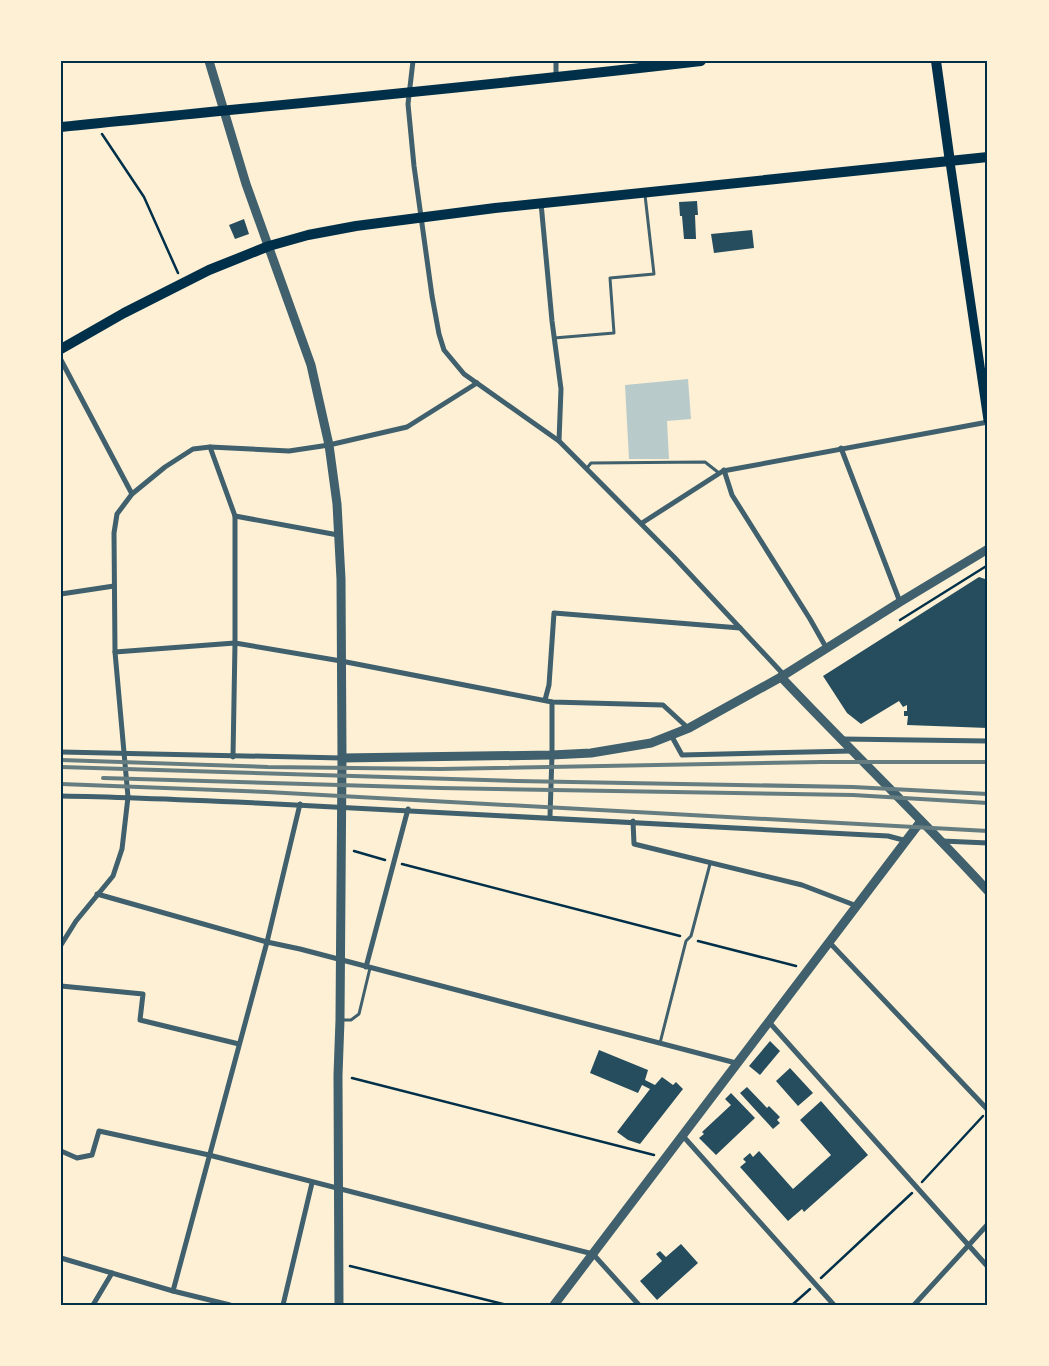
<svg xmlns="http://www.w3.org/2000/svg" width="1049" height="1366" font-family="Poppins,sans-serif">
  <rect width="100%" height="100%" fill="#fdf0d5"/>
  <polygon fill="#b9caca" points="688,379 691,419 667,421 669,459 629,459 625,385"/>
  <g fill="#264d5e">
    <polygon points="697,201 698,215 695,215 696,239 684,239 682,216 680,216 679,202"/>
    <polygon points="244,219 249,234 235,239 229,225"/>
    <polygon points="752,230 754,248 714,253 711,234"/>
    <polygon points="979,577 988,580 988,728 907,725 908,716 904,716 904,711 907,711 907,705 903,707 899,701 861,724 847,713 823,676"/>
    <polygon points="770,1041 780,1051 760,1075 749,1066"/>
    <polygon points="599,1050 648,1070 645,1080 655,1085 662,1077 673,1085 676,1082 683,1089 640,1144 628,1140 617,1132 650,1089 642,1085 638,1093 590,1073"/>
    <polygon points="790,1068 813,1093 798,1106 776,1081"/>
    <polygon points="747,1087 767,1108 769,1106 780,1117 777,1120 780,1123 773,1129 740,1093"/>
    <polygon points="731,1093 755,1118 716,1155 699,1138 704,1134 702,1132 731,1105 725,1099"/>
    <polygon points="821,1101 868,1155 804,1212 802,1209 788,1221 740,1167 746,1162 743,1159 750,1153 753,1157 759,1151 793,1189 831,1155 800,1120"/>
    <polygon points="681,1244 698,1263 657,1300 640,1281 662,1261 656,1254 660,1251 666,1257"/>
  </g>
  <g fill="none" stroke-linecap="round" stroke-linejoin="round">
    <g stroke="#003049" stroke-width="2.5">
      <polyline points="102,134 144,197 178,273"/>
      <polyline points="900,620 988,565"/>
      <polyline points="354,851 385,860"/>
      <polyline points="402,864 680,936"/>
      <polyline points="698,941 796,966"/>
      <polyline points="352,1078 654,1155"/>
      <polyline points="922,1182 983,1116"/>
      <polyline points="350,1266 507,1305"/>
      <polyline points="821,1278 912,1193"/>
      <polyline points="792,1305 810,1289"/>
    </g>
    <g stroke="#3f606c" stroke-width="3">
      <polyline points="554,338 614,333 610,278 654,274 645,195"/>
      <polyline points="587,468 591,463 705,462 719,473"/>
      <polyline points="342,1020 351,1020 359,1014 370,968"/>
      <polyline points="660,1043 686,941 691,936 710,864"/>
    </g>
    <g stroke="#3f606c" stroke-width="5">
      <polyline points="413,61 408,104 414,166 432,296 439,334 444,350 464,374 559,441 674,557 784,675"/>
      <polyline points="556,61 556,77"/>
      <polyline points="541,203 552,321 561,389 559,441"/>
      <polyline points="61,360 132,494"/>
      <polyline points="210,447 235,516 235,643 233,757"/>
      <polyline points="841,448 900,602"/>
      <polyline points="724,470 732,495 810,619 827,649"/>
      <polyline points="235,516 338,535"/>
      <polyline points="642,523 723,471 988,422"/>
      <polyline points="61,594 114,586"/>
      <polyline points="115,652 235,643 341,661 552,702 663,705 688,728"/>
      <polyline points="545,700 549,685 554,613 740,628"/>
      <polyline points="671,735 682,755 852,751"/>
      <polyline points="842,739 987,741"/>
      <polyline points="61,752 342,758"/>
      <path d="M61,796C126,797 191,800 257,803C467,812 677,824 888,836L907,841"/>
      <polyline points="550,816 552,755 552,702"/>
      <polyline points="633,821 634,844 802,885 857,906"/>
      <polyline points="942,841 988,843"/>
      <polyline points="97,894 267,942 300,949 736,1063"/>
      <polyline points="829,942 988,1110"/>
      <polyline points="61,945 76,921 113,876 122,849 128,797 115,652 114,533 117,514 132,494 165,467 193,449 210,447 289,451 329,445 407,427 477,383"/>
      <polyline points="366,967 408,809"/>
      <polyline points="61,986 143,994 140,1020 239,1044"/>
      <polyline points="769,1022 988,1267"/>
      <polyline points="683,1136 834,1305"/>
      <polyline points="61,1151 77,1158 92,1155 99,1131 209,1155 593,1254 639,1305"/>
      <polyline points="61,1258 173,1291 230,1305"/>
      <polyline points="173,1291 267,942 300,804"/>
      <polyline points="93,1305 112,1273"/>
      <polyline points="283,1305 312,1183"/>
      <polyline points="914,1305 988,1224"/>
    </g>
    <g stroke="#3f606c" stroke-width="9">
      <polyline points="209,61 246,184 311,365 329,445 337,504 341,579 342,758 340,1020 338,1075 339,1305"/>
      <path d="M781,677C849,749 921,818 988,891"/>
      <polyline points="342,758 552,755 591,753 651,743 689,728 781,677 900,602 988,549"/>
      <polyline points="554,1305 921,821"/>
    </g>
    <polyline stroke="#003049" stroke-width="9" points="950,162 988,420"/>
    <g stroke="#003049" stroke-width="10">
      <polyline points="936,61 950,162"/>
      <path d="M61,127C275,105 488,86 701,61"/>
      <polyline points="61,349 124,313 209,270 269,246 308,235 356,226 495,208 988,157"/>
    </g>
    <g stroke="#657d81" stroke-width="4">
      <polyline points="61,760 268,767 440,769 821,762 988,762"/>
      <polyline points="61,767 517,781 853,787 988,794"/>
      <polyline points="103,778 440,788 853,795 988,803"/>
      <polyline points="61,784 267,792 988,831"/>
    </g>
  </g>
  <rect width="1049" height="1366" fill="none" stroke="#fdf0d5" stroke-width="125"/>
  <rect x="62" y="62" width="924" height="1242" fill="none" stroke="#003049" stroke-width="2"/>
</svg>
